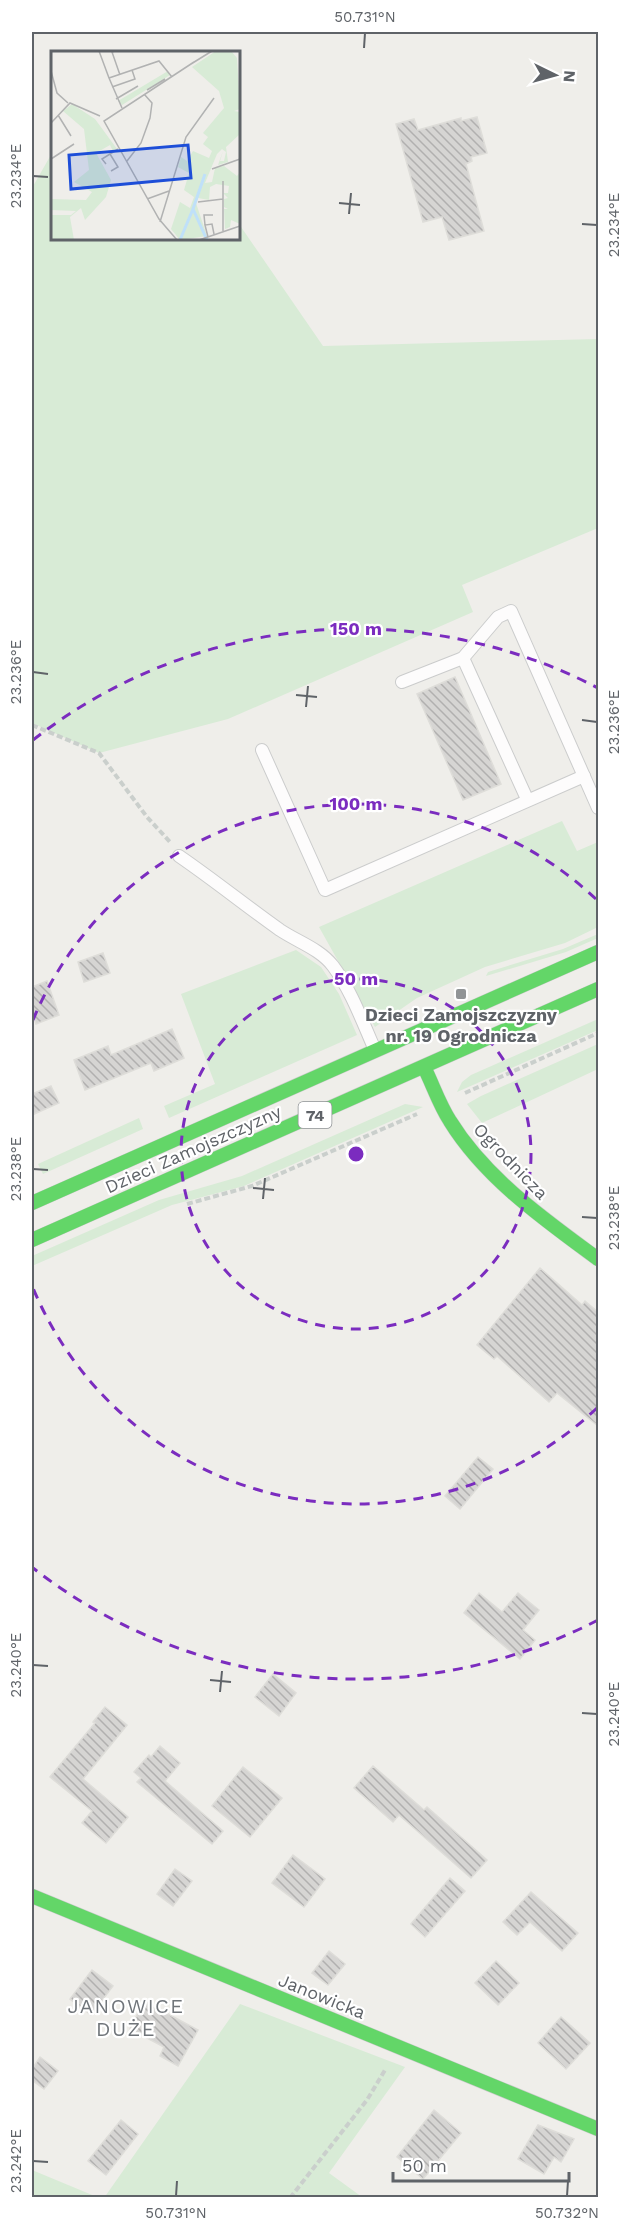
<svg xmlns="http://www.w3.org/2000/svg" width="630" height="2229" font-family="'Work Sans',sans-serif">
  <defs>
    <pattern id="building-back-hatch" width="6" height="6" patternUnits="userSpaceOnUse" patternTransform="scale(1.5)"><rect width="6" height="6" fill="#d6d5d3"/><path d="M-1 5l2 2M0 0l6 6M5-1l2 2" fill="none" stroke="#b1b0af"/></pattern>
  </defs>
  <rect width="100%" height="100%" fill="#efeeea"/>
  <g fill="#d8ebd6">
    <polygon points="52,153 52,238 238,238 239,224 323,346 598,339 598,528 462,585 473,612 228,719 99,753 32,723 32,188"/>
    <polygon points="562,821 577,851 598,842 598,927 565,943 485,967 417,998 375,1027 319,927"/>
    <polygon points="598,934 598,938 566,952 486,976 488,972 563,949"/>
    <polygon points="296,950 321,967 339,994 357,1035 169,1118 164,1106 215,1084 181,994"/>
    <polygon points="598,1019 598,1030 457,1092 462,1082 471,1075"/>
    <polygon points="598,1044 598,1069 482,1123 467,1104 481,1096"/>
    <polygon points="405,1104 423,1107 244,1186 172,1205 32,1266 32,1256 159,1200 242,1176"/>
    <polygon points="139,1118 143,1129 43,1174 38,1164"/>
    <polygon points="240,2004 405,2067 329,2173 362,2197 104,2198"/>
    <polygon points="32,2170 97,2197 32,2197"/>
  </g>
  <g fill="url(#building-back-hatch)" stroke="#deddd9" stroke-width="1.5">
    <polygon points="477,117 487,153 471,157 472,161 466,164 484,231 449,240 442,217 423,222 396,124 414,119 418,130 461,118 461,121"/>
    <polygon points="455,677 501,784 463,800 417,694"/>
    <polygon points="103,953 110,973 84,982 78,962"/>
    <polygon points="47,981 59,1015 36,1024 32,1013 32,987"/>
    <polygon points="172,1029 184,1058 154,1071 151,1063 85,1090 74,1060 108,1046 111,1055"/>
    <polygon points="51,1086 59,1103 32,1115 32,1094"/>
    <polygon points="540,1268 582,1305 585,1301 598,1312 598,1426 557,1393 549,1402 497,1356 494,1359 477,1345"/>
    <polygon points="478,1457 493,1469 460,1509 445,1496"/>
    <polygon points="479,1593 502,1612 518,1593 539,1610 523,1630 535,1640 520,1659 464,1613"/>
    <polygon points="273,1674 296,1693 279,1716 255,1697"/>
    <polygon points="105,1707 127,1725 83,1779 128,1817 106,1843 82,1823 92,1811 50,1777 95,1723 93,1722"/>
    <polygon points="160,1746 180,1763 165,1781 223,1831 212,1844 137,1782 141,1778 134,1772 149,1755 151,1757"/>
    <polygon points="373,1766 424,1810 427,1807 487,1860 471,1878 399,1815 393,1822 354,1788"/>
    <polygon points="243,1767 282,1798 250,1837 212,1806"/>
    <polygon points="293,1855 325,1879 304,1907 272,1883"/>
    <polygon points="175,1869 192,1881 173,1906 157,1894"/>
    <polygon points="450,1878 465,1891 425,1937 411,1924"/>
    <polygon points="531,1892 578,1933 562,1951 530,1922 517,1935 503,1922"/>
    <polygon points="329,1951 345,1964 328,1985 312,1973"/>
    <polygon points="496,1961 519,1983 498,2005 475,1983"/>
    <polygon points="92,1970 113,1986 91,2015 70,1999"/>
    <polygon points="144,2001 198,2030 178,2066 160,2056 164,2047 130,2029"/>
    <polygon points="561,2017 590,2043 566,2069 538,2043"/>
    <polygon points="40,2057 58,2071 44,2089 32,2080 32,2069"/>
    <polygon points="434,2110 461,2133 423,2179 397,2157"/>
    <polygon points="121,2120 138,2134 106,2175 88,2161"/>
    <polygon points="538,2125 574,2139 561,2162 554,2157 544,2174 518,2159"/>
  </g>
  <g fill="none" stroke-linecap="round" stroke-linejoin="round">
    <defs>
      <g id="lane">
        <polyline points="463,658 527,799"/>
        <polyline points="402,682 463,658 498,617 511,611 598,808"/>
        <polyline points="262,750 325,890 584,776"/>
        <path d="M179,856C214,880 246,906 280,930C298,942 320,949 333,966C351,990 363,1023 375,1050"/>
      </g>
      <g id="fast">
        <path d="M424,1067C433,1085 439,1104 450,1121C485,1178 545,1220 598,1259"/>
        <polyline points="32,1203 598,952"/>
        <polyline points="32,1240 598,989"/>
        <polyline points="32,1896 598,2129"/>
      </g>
    </defs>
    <use href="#lane" stroke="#cbcccc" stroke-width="14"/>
    <use href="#fast" stroke="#cacacb" stroke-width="15"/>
    <g stroke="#cacfcc" stroke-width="4" stroke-dasharray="6 3" stroke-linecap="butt">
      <polyline points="32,725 99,753 147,817 171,843"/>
      <polyline points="465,1093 598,1033"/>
      <polyline points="187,1204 252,1186 417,1114"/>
      <polyline points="290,2198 367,2100 385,2070"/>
    </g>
    <use href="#lane" stroke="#fdfcfc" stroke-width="12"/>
    <use href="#fast" stroke="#63d668" stroke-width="14"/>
  </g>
  <path fill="none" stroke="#5f6368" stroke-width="2" d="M364,48L365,33M33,176L48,177M339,203L360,205M349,214L351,193M582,224L597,225M33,672L48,674M296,695L317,697M306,707L308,686M582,720L597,722M33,1169L48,1170M253,1188L274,1190M263,1199L265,1178M582,1217L597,1218M33,1665L48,1666M210,1680L231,1682M220,1692L222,1671M582,1713L597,1714M33,2161L48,2162M176,2196L177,2181M567,2196L568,2181"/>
  <g fill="none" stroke="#7b2cbf" stroke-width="3" stroke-dasharray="10 8">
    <circle cx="356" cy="1154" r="175"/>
    <path d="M597 1408A350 350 0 0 1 33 1288M33 1020A350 350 0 0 1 597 900"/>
    <path d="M598 1620A525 525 0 0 1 33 1568M33 740A525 525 0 0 1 598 688"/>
  </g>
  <rect fill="#919496" stroke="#fff" stroke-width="2" x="455" y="988" width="12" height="12" rx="3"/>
  <g text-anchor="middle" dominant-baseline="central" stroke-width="4.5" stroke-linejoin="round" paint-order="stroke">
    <rect fill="#fff" stroke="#8f9295" stroke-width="1.5" x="298.5" y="1102" width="33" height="26" rx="4.5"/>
    <g font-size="16" font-weight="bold" fill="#5f6368">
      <text x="315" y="1115">74</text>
    </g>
    <g font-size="18" font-weight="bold" fill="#5f6368" stroke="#fff">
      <text x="461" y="1014">Dzieci Zamojszczyzny<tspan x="461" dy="21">nr. 19 Ogrodnicza</tspan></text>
    </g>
    <g font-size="18" fill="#5f6368" stroke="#fff">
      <text transform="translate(193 1149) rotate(-24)">Dzieci Zamojszczyzny</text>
      <text transform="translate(511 1161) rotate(46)">Ogrodnicza</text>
      <text transform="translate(322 1996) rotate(22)">Janowicka</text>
    </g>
    <g font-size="20" letter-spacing="1.5" fill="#70757a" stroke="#fff">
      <text x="126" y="2006">JANOWICE<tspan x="126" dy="23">DUŻE</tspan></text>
    </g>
  </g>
  <g transform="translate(51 51)">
    <rect width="189" height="189" fill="#efeeea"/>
    <path d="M165,0H180L186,7L189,58L183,60L189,61V83L175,96L177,111L167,114L172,100L169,110H173L175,101L171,98L166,103L154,132L161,131L164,117L173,115L186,125L189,121V173L180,169L179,176L174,178L173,158H177L173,156V148L177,147L172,142H177L178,135L165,133L159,136L158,149L147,147L145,152L156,185L129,189L120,178L129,151L139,157L143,146L133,139L138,122L127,116L130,106L136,110L142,100L158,107L161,100L152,93L157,86L152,82L173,57L168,40L141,16ZM117,20L119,24L71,54L67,50ZM21,53L44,68L66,98L62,100L59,94L45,102L60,129L55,146L34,169L30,157L19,166L23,189H0V164H20L25,160L0,159V148L35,149L41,141L23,131L38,119L33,78L12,60Z" fill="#d8ebd6"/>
    <path fill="none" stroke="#bfe0f9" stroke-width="3" d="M154,123L142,158L156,189M129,189L142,158"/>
    <path fill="none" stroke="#b1b2b2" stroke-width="1.5" d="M48,0L58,27M64,0L61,1L69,24M140,13L161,0M0,20L6,42L17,52M61,36L84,28L81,19M96,39L114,28M65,48L87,35M71,57L58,27L108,10L121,26M7,64L20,85M0,72L19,52L49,65M59,103L67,116L60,120M0,108L23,93M76,110L90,92L99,67L101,52L93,43M55,113L51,108L67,98M161,118L189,108M172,130V180M96,148L118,140M147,151L172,148M109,171L135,86L163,47M154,174L153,164H162M157,186L154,174L161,173L163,183M126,189L108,168L53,70L143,11M148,189L189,175"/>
    <path fill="#1d4ed8" fill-opacity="0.15" stroke="#1d4ed8" stroke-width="3" d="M137,94L140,127L20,138L18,104Z"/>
    <rect width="189" height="189" fill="none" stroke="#5f6368" stroke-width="3"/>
  </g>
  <circle cx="356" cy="1154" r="9" fill="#7b2cbf" stroke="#fff" stroke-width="3"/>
  <g font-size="18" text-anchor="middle" font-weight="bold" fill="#7b2cbf" stroke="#fff" stroke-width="4.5" stroke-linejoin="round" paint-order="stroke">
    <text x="356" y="635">150 m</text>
    <text x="356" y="810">100 m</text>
    <text x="356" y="985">50 m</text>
  </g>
  <rect width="630" height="2229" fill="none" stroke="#ffffff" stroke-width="66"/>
  <g transform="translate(555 75) rotate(95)" stroke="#ffffff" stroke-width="4.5" paint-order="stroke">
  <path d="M0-4.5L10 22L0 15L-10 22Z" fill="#5f6368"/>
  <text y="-9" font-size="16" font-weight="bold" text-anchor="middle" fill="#5f6368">N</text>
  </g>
  <path d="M393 2172v9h176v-9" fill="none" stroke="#5f6368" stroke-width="3"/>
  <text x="402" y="2172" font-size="18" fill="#5f6368" stroke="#ffffff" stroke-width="4.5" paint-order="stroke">50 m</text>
  <rect x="33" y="33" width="564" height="2163" fill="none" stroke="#5f6368" stroke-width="2"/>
  <g font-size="15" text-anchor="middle" fill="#5f6368">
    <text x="365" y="22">50.731°N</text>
    <text transform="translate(16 176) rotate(-90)" y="5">23.234°E</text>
    <text transform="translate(614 225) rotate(-90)" y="5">23.234°E</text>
    <text transform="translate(16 672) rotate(-90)" y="5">23.236°E</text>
    <text transform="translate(614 722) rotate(-90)" y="5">23.236°E</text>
    <text transform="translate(16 1169) rotate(-90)" y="5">23.238°E</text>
    <text transform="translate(614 1218) rotate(-90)" y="5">23.238°E</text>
    <text transform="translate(16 1665) rotate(-90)" y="5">23.240°E</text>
    <text transform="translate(614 1714) rotate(-90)" y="5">23.240°E</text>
    <text transform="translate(16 2161) rotate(-90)" y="5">23.242°E</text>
    <text x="176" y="2218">50.731°N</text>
    <text x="567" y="2218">50.732°N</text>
  </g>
</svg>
